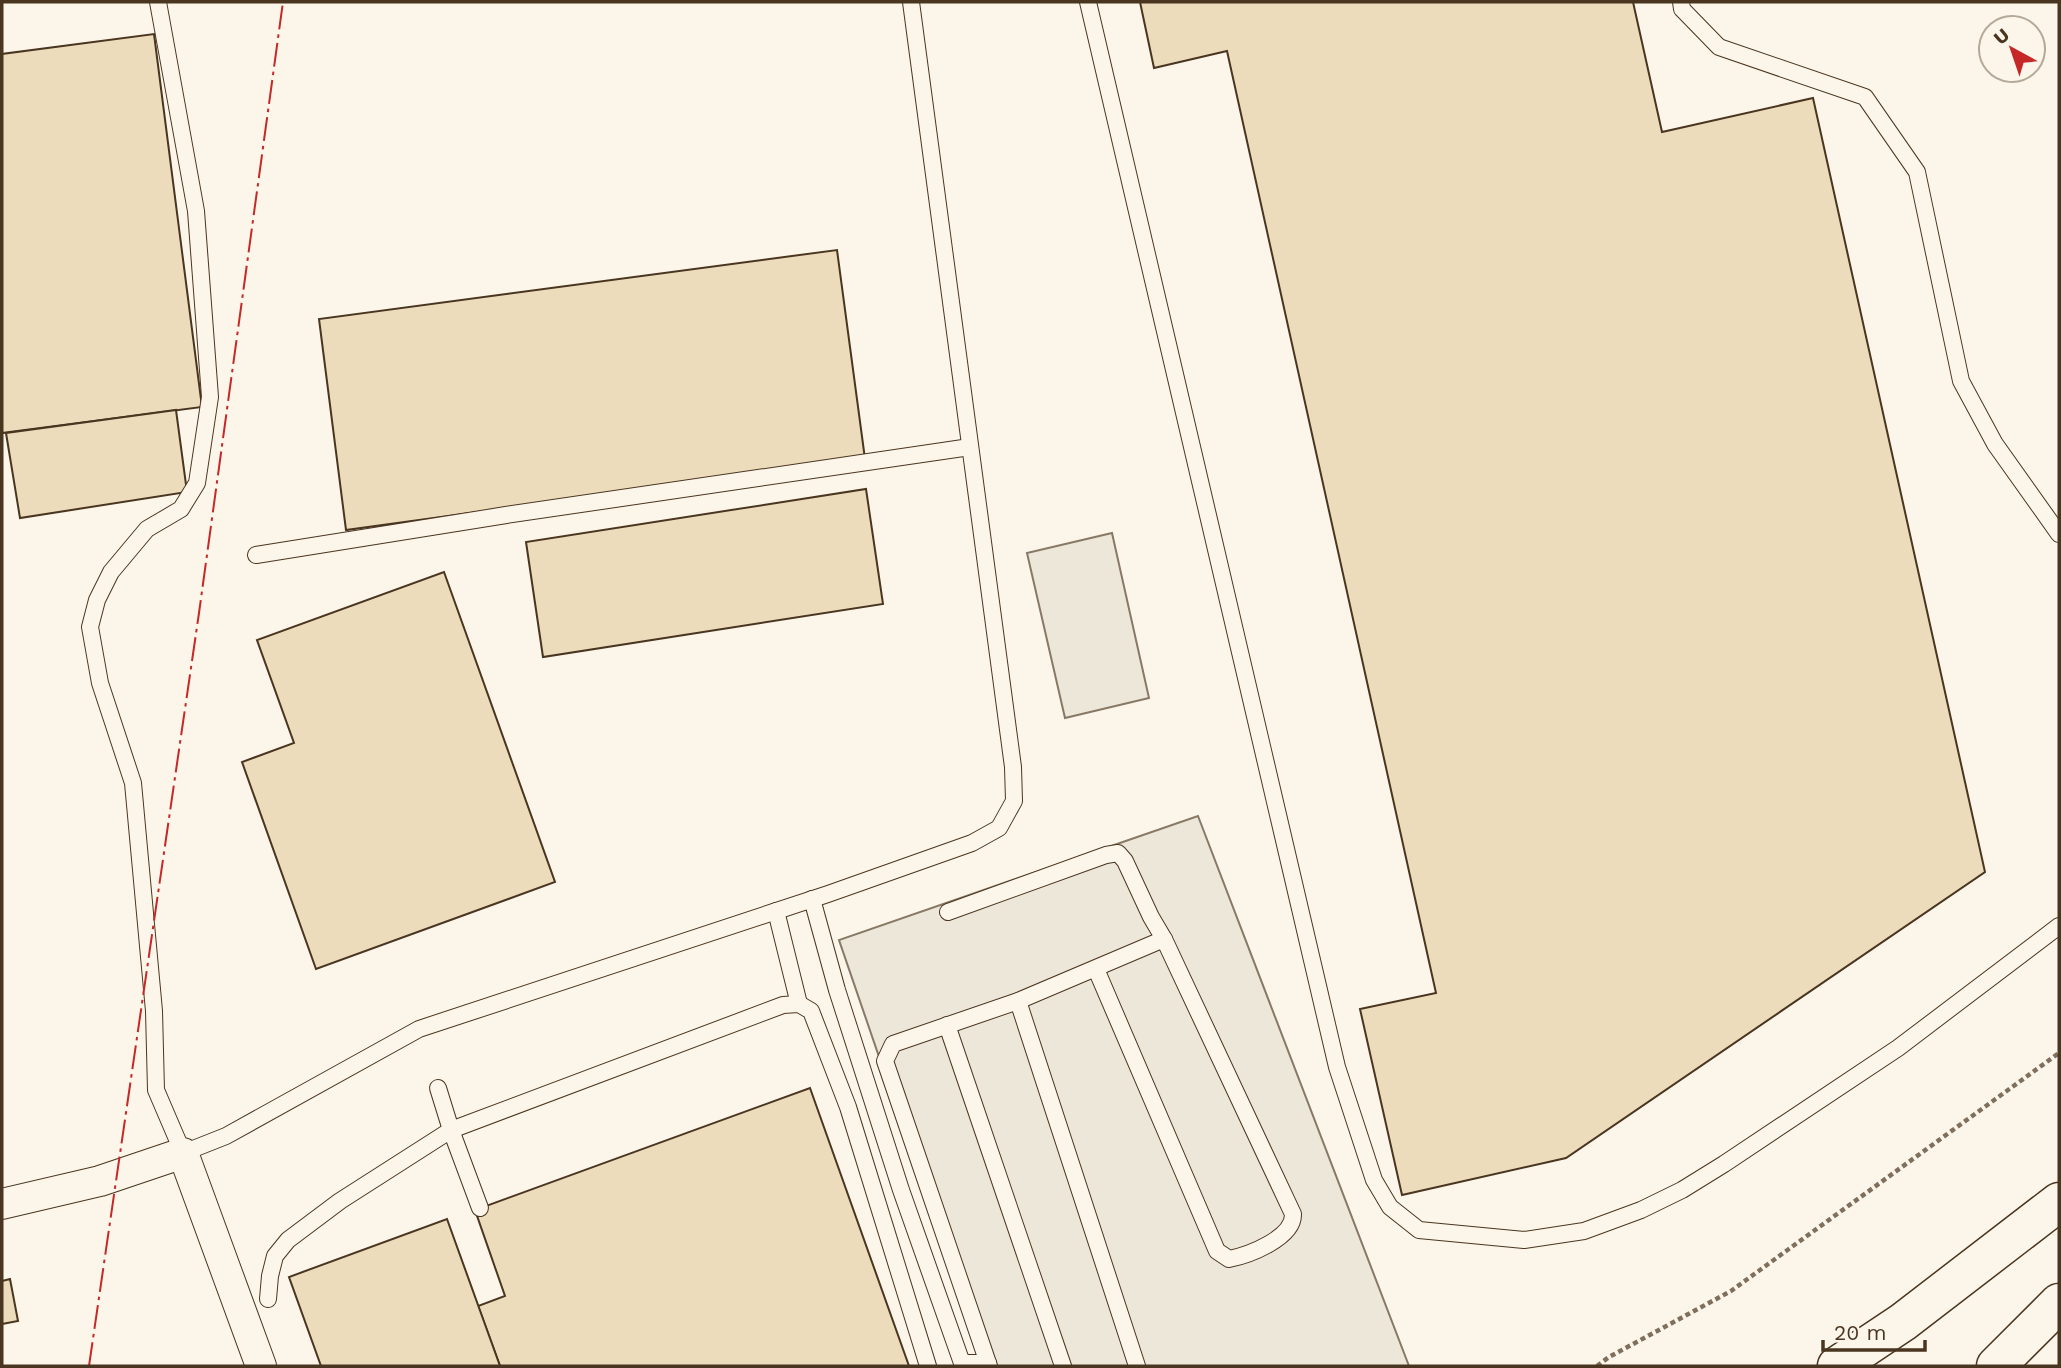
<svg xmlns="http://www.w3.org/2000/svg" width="2061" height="1368" font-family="'Work Sans',sans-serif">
  <rect width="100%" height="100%" fill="#fbf6e9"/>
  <g fill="#ede7d9" stroke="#887966" stroke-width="2">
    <polygon points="1112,533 1149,698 1065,718 1027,553"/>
    <polygon points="1198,816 1409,1366 985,1366 839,940"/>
  </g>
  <g fill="#ecdcbc" stroke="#4a3520" stroke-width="2">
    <polygon points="1140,2 1633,2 1662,132 1813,98 1985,872 1566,1158 1402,1195 1360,1009 1436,993 1227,51 1154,68"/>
    <polygon points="154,34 202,407 2,433 2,54"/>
    <polygon points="837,250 865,459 346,530 319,319"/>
    <polygon points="176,410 187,492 20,518 6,433"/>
    <polygon points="866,489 883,604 543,657 526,542"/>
    <polygon points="444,572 555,882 316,969 242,762 294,743 257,640"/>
    <polygon points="810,1088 909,1366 500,1366 478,1306 505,1296 475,1210"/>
    <polygon points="447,1219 500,1366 321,1366 289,1277"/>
    <polygon points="10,1279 18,1321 2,1324 2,1281"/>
  </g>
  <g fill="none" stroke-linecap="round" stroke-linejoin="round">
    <defs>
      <g id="service">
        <polyline points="158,2 196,211 210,397 197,483 181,509 147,529 111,572 97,600 90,627 100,683 133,783 154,1011 156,1090 183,1153 226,1136 419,1029 828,894 972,843 999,828 1014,801 1013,767 911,2"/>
        <polyline points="1088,2 1337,1067 1374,1180 1390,1207 1419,1230 1524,1240 1584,1231 1641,1210 1682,1190 1724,1164 1898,1048 2059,926"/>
        <polyline points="1681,2 1682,9 1719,47 1865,97 1917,172 1961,381 1995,444 2059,534"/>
        <polyline points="256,555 506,515 970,447"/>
        <polyline points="812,899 837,990 901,1190 962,1363 988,1363"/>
        <polyline points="776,911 799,1004"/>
        <path d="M948,912L1106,855L1118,853L1125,861L1151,917L1164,939L1293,1214C1294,1238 1249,1255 1229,1259L1217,1251L1096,969"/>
        <polyline points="1018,1001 1137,1366"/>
        <polyline points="947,1025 1063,1366"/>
        <polyline points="438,1088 451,1130 480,1208"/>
        <polyline points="268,1299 270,1276 275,1256 288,1240 340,1201 451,1130 783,1005 799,1004 811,1011 848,1107 928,1366"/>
        <polyline points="989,1366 885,1061 893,1044 1018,1001 1164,939"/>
      </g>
      <polyline id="minor" points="2,1204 100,1181 183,1153 261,1366"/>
      <g id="motorway">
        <polyline points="1837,1366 1903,1322 2059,1202"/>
        <polyline points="1996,1366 2059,1303"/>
      </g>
    </defs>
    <use href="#service" stroke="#4a3520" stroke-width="18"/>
    <use href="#minor" stroke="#4a3520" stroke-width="32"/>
    <use href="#motorway" stroke="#4a3520" stroke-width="41"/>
    <polyline stroke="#7f6f5c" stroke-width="4.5" stroke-dasharray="5 3.5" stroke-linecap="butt" points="1597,1366 1609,1357 1731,1291 2059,1053"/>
    <use href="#service" stroke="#fbf6e9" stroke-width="16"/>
    <use href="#minor" stroke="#fbf6e9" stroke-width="30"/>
    <use href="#motorway" stroke="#fbf6e9" stroke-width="38"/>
    <polyline stroke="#c62828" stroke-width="2" stroke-dasharray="24 5 3.5 5" stroke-linecap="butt" points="89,1366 199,613 283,2"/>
  </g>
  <rect width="2061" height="1368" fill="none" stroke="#4a3520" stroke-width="7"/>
  <g transform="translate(2012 49) rotate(320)"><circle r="33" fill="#fbf6e9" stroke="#b4a999" stroke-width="2"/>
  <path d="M0-5L12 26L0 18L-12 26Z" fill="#c62828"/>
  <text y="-10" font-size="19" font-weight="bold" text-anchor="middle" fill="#4a3520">U</text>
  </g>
  <path d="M1823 1340v10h102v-10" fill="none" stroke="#4a3520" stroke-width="3.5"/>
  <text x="1834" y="1340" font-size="21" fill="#4a3520" stroke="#fbf6e9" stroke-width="5" paint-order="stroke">20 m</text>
</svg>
